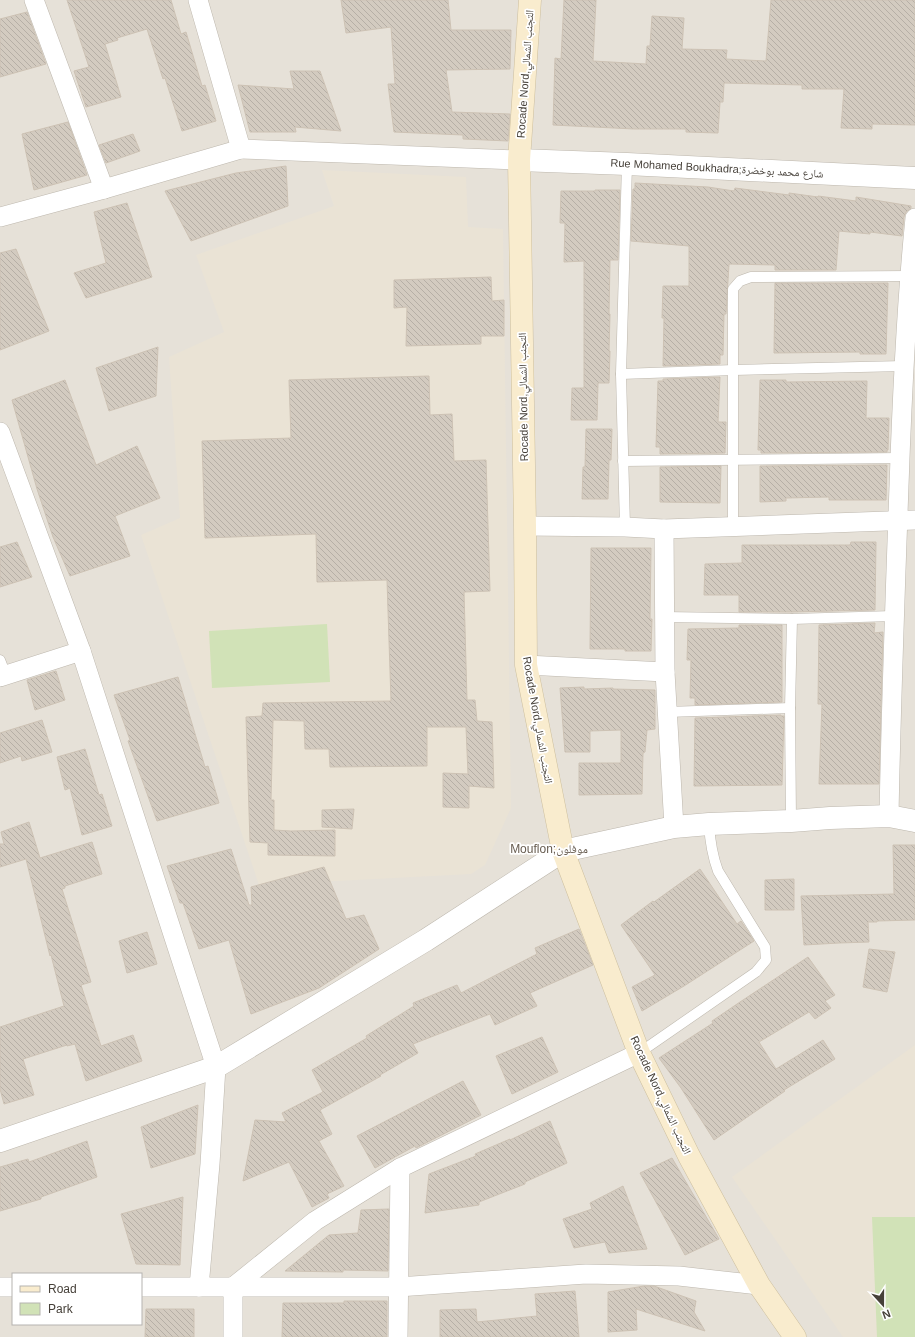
<svg xmlns="http://www.w3.org/2000/svg" width="915" height="1337" font-family="Helvetica,'Noto Naskh Arabic',sans-serif">
  <defs>
    <pattern id="building-back-hatch" width="6" height="6" patternUnits="userSpaceOnUse"><rect width="6" height="6" fill="#d3cbc0"/><path d="M-1 5l2 2M0 0l6 6M5-1l2 2" fill="none" stroke="#b6afa6"/></pattern>
  </defs>
  <rect width="100%" height="100%" fill="#f3f0ea"/>
  <path fill="#e6e1d8" fill-rule="evenodd" d="M0,0H915V1337H0ZM13,1274H141V1324H13Z"/>
  <g fill="#eae3d5">
    <polygon points="322,170 466,177 468,227 503,229 511,808 485,865 471,874 259,885 141,535 180,518 169,357 224,332 196,255 334,206"/>
    <polygon points="915,1045 915,1337 843,1337 732,1177"/>
  </g>
  <g fill="#d1e2b7">
    <polygon points="327,624 330,682 212,688 209,631"/>
    <polygon points="872,1217 915,1217 915,1337 877,1337"/>
  </g>
  <g fill="url(#building-back-hatch)" stroke="#cdc2b4">
    <polygon points="67,0 171,0 181,34 186,32 202,86 205,85 216,121 182,131 165,78 163,79 147,29 117,38 118,40 105,44 121,97 86,107 74,71 89,67"/>
    <polygon points="341,0 448,0 451,30 511,30 510,69 446,70 452,112 510,114 508,141 463,139 463,135 394,132 388,84 395,84 391,27 346,33"/>
    <polygon points="564,0 596,0 593,61 646,64 647,46 650,46 652,16 684,18 682,49 727,50 726,59 766,61 771,0 915,0 915,125 872,124 872,129 841,128 844,89 802,89 802,85 724,83 723,102 720,102 718,133 686,132 686,129 634,129 553,125 555,58 561,59"/>
    <polygon points="27,12 46,64 0,77 0,19"/>
    <polygon points="290,71 320,71 341,131 295,127 296,132 250,132 238,85 294,89"/>
    <polygon points="68,122 87,175 34,190 22,134"/>
    <polygon points="133,134 140,151 106,163 99,145"/>
    <polygon points="286,166 288,206 191,241 165,191 236,173"/>
    <polygon points="635,183 708,187 734,191 735,188 789,195 789,193 818,197 818,196 856,201 856,197 911,206 911,208 906,212 904,217 902,236 870,232 870,234 839,231 836,270 775,270 775,265 729,264 726,314 724,314 723,355 720,355 720,364 663,366 664,318 662,318 663,286 689,286 689,246 631,241 633,189 635,189"/>
    <polygon points="595,190 620,190 618,260 610,260 609,314 610,314 609,351 610,351 609,383 598,383 597,420 571,420 572,388 584,388 584,261 564,262 565,223 560,223 561,191 595,191"/>
    <polygon points="127,203 152,277 86,298 74,273 106,263 94,212"/>
    <polygon points="16,249 49,331 0,350 0,253"/>
    <polygon points="491,277 492,301 504,300 504,336 481,336 481,344 406,346 407,307 394,308 394,280"/>
    <polygon points="775,283 888,283 886,354 860,354 860,352 774,353"/>
    <polygon points="158,347 156,396 109,411 96,368"/>
    <polygon points="429,376 430,415 452,414 454,461 486,460 490,591 464,592 467,700 475,700 477,721 492,722 494,788 469,786 469,808 443,807 443,773 468,774 466,727 427,727 427,766 330,767 329,749 305,749 304,721 273,720 271,800 274,800 274,830 291,831 335,830 335,856 268,855 268,843 250,842 246,717 262,716 263,703 391,701 387,580 317,582 316,534 205,538 202,441 291,438 289,380"/>
    <polygon points="720,377 718,422 726,422 725,453 660,454 660,447 656,447 658,381 663,381 663,379"/>
    <polygon points="65,380 96,465 137,446 160,498 115,516 130,556 70,576 53,537 37,489 12,400"/>
    <polygon points="760,380 786,380 786,382 867,381 866,418 889,418 888,450 887,450 887,452 761,453 761,450 758,450"/>
    <polygon points="586,429 612,429 611,460 609,460 608,499 582,499 583,467 585,467"/>
    <polygon points="887,465 886,500 829,500 829,497 786,498 786,501 760,502 760,466"/>
    <polygon points="721,466 720,503 660,502 660,467"/>
    <polygon points="17,542 32,577 0,587 0,547"/>
    <polygon points="851,542 876,542 875,610 792,612 739,612 739,595 704,595 705,564 742,563 742,545 850,545"/>
    <polygon points="591,548 651,548 650,619 652,619 651,651 625,651 625,649 590,649"/>
    <polygon points="875,623 874,633 883,632 879,784 819,784 822,704 818,704 819,625"/>
    <polygon points="739,625 782,625 782,702 695,705 695,698 690,698 691,660 687,660 688,629 739,628"/>
    <polygon points="56,671 65,700 35,710 27,680"/>
    <polygon points="178,677 205,767 208,766 219,803 157,821 128,741 130,740 114,695"/>
    <polygon points="584,687 584,689 613,688 613,689 655,690 655,729 647,730 645,752 643,753 642,794 579,795 579,763 621,763 621,730 590,731 590,752 565,752 560,688"/>
    <polygon points="781,715 781,716 784,716 782,785 694,786 695,718"/>
    <polygon points="42,720 52,752 22,761 21,756 0,763 0,733"/>
    <polygon points="85,749 99,795 102,794 112,826 82,835 70,788 65,790 57,757"/>
    <polygon points="354,809 352,829 322,827 322,810"/>
    <polygon points="29,822 40,858 92,842 102,874 65,886 65,888 62,889 91,982 81,985 101,1046 133,1035 142,1061 86,1081 75,1044 67,1046 67,1045 23,1059 34,1095 4,1104 0,1089 0,1027 64,1006 51,955 50,956 26,859 0,867 0,844 4,844 1,832"/>
    <polygon points="893,845 915,845 915,920 877,921 877,922 868,922 869,942 839,943 804,945 801,896 894,894"/>
    <polygon points="231,849 249,905 252,905 251,887 324,867 346,919 364,915 379,949 319,988 251,1014 229,940 199,949 183,903 180,903 167,866"/>
    <polygon points="700,869 737,924 741,921 754,941 684,986 642,1011 632,987 655,975 621,925 653,901 654,902"/>
    <polygon points="794,879 794,910 765,910 765,880"/>
    <polygon points="579,929 593,965 530,993 537,1006 495,1025 490,1014 413,1044 418,1053 380,1075 381,1076 320,1110 332,1134 319,1141 344,1186 327,1194 329,1198 312,1207 289,1162 243,1181 255,1120 286,1122 282,1113 323,1092 312,1070 367,1038 366,1036 414,1006 413,1003 457,985 461,993 537,954 535,948"/>
    <polygon points="147,932 157,964 127,973 119,941"/>
    <polygon points="869,949 895,952 887,992 863,987"/>
    <polygon points="808,957 835,995 825,1001 831,1008 815,1019 809,1012 759,1042 776,1069 823,1040 835,1059 784,1090 785,1091 714,1140 681,1088 659,1058 713,1023 712,1021 740,1002"/>
    <polygon points="542,1037 558,1072 512,1094 496,1056"/>
    <polygon points="463,1081 481,1115 416,1148 415,1146 375,1168 357,1136"/>
    <polygon points="198,1105 195,1154 151,1168 141,1127"/>
    <polygon points="550,1121 567,1163 525,1182 525,1184 479,1202 479,1205 425,1213 429,1174 476,1156 475,1154 510,1139 510,1140"/>
    <polygon points="87,1141 97,1177 41,1197 41,1199 0,1211 0,1167 28,1159 29,1162"/>
    <polygon points="672,1158 719,1239 685,1255 640,1173"/>
    <polygon points="623,1186 647,1249 609,1253 605,1242 574,1248 563,1219 592,1209 590,1203"/>
    <polygon points="183,1197 180,1265 136,1264 121,1214"/>
    <polygon points="389,1209 388,1271 343,1270 343,1272 285,1271 329,1235 358,1233 361,1210"/>
    <polygon points="644,1286 654,1286 696,1301 694,1312 705,1331 636,1309 637,1330 608,1332 608,1292"/>
    <polygon points="575,1291 579,1337 440,1337 440,1310 476,1309 477,1322 537,1316 535,1294"/>
    <polygon points="344,1301 387,1301 387,1337 282,1337 283,1303 344,1303"/>
    <polygon points="146,1309 194,1309 194,1337 145,1337"/>
  </g>
  <g fill="none" stroke-linecap="round" stroke-linejoin="round">
    <defs>
      <g id="service">
        <polyline points="621,374 734,370 904,366"/>
        <polyline points="623,461 900,458"/>
        <polyline points="733,526 733,289 740,281 751,277 909,276"/>
        <polyline points="625,527 621,374 627,164"/>
        <polyline points="664,617 792,619 893,616"/>
        <polyline points="0,660 6,675"/>
        <polyline points="667,712 790,708"/>
        <polyline points="791,821 790,708 792,619"/>
        <path d="M639,1053L756,972L766,960L765,947L718,871C712,855 710,841 709,824"/>
      </g>
      <g id="minor">
        <polyline points="34,0 104,189"/>
        <polyline points="241,149 519,160"/>
        <polyline points="0,217 104,189 241,149 198,0"/>
        <polyline points="0,432 81,651 216,1067 210,1164 199,1287"/>
        <polyline points="525,526 625,527 664,529 915,520"/>
        <polyline points="664,529 665,672 674,827"/>
        <polyline points="526,665 665,672"/>
        <polyline points="0,677 81,651"/>
        <path d="M889,816C891,706 895,596 899,486C902,397 906,307 915,218"/>
        <polyline points="0,1287 13,1287"/>
        <polyline points="141,1287 398,1287 586,1274 679,1276 759,1285"/>
        <polyline points="233,1337 233,1287 315,1221 400,1168"/>
        <polyline points="398,1337 400,1168 639,1053"/>
      </g>
      <g id="tertiary">
        <polyline points="519,160 627,164 915,178"/>
        <polyline points="0,1141 216,1067 426,940 563,851 674,827 709,824 791,821 830,818 889,816 915,821"/>
      </g>
      <polyline id="secondary" points="530,0 519,160 525,526 526,665 563,851 639,1053 689,1156 759,1285 795,1337"/>
    </defs>
    <use href="#service" stroke="#bdb7ad" stroke-width="11"/>
    <use href="#minor" stroke="#bdb7ad" stroke-width="20"/>
    <use href="#tertiary" stroke="#bdb7ad" stroke-width="23"/>
    <use href="#secondary" stroke="#cdbf9e" stroke-width="23"/>
    <use href="#service" stroke="#fff" stroke-width="10"/>
    <use href="#minor" stroke="#fff" stroke-width="19"/>
    <use href="#tertiary" stroke="#fff" stroke-width="22"/>
    <use href="#secondary" stroke="#f9ecce" stroke-width="22"/>
  </g>
  <g text-anchor="middle" dominant-baseline="central" stroke-width="3.5" stroke-linejoin="round" paint-order="stroke">
    <g font-size="11" fill="#464039" stroke="#fff">
      <text transform="translate(525 74) rotate(-86)">Rocade Nord,التجنب الشمالي</text>
      <text transform="translate(717 168) rotate(3)">Rue Mohamed Boukhadra;شارع محمد بوخضرة</text>
      <text transform="translate(523 397) rotate(-91)">Rocade Nord,التجنب الشمالي</text>
      <text transform="translate(538 720) rotate(80)">Rocade Nord,التجنب الشمالي</text>
      <text transform="translate(661 1095) rotate(65)">Rocade Nord,التجنب الشمالي</text>
    </g>
    <g font-size="12" fill="#685d51" stroke="#fff">
      <text x="549" y="849">Mouflon;موفلون</text>
    </g>
  </g>
  <rect x="12" y="1273" width="130" height="52" fill="#ffffff" stroke="#b5b3b0"/>
  <rect x="20" y="1286" width="20" height="6" fill="#f9ecce" stroke="#b5b3b0"/>
  <text x="48" y="1293" font-size="12" fill="#464039">Road</text>
  <rect x="20" y="1303" width="20" height="12" fill="#d1e2b7" stroke="#b5b3b0"/>
  <text x="48" y="1313" font-size="12" fill="#464039">Park</text>
  <g transform="translate(883 1305) rotate(159)" stroke="#ffffff" stroke-width="3" paint-order="stroke">
  <path d="M0-3L7 15L0 10L-7 15Z" fill="#464039"/>
  <text y="-6" font-size="11" font-weight="bold" text-anchor="middle" fill="#464039">N</text>
  </g>
</svg>
